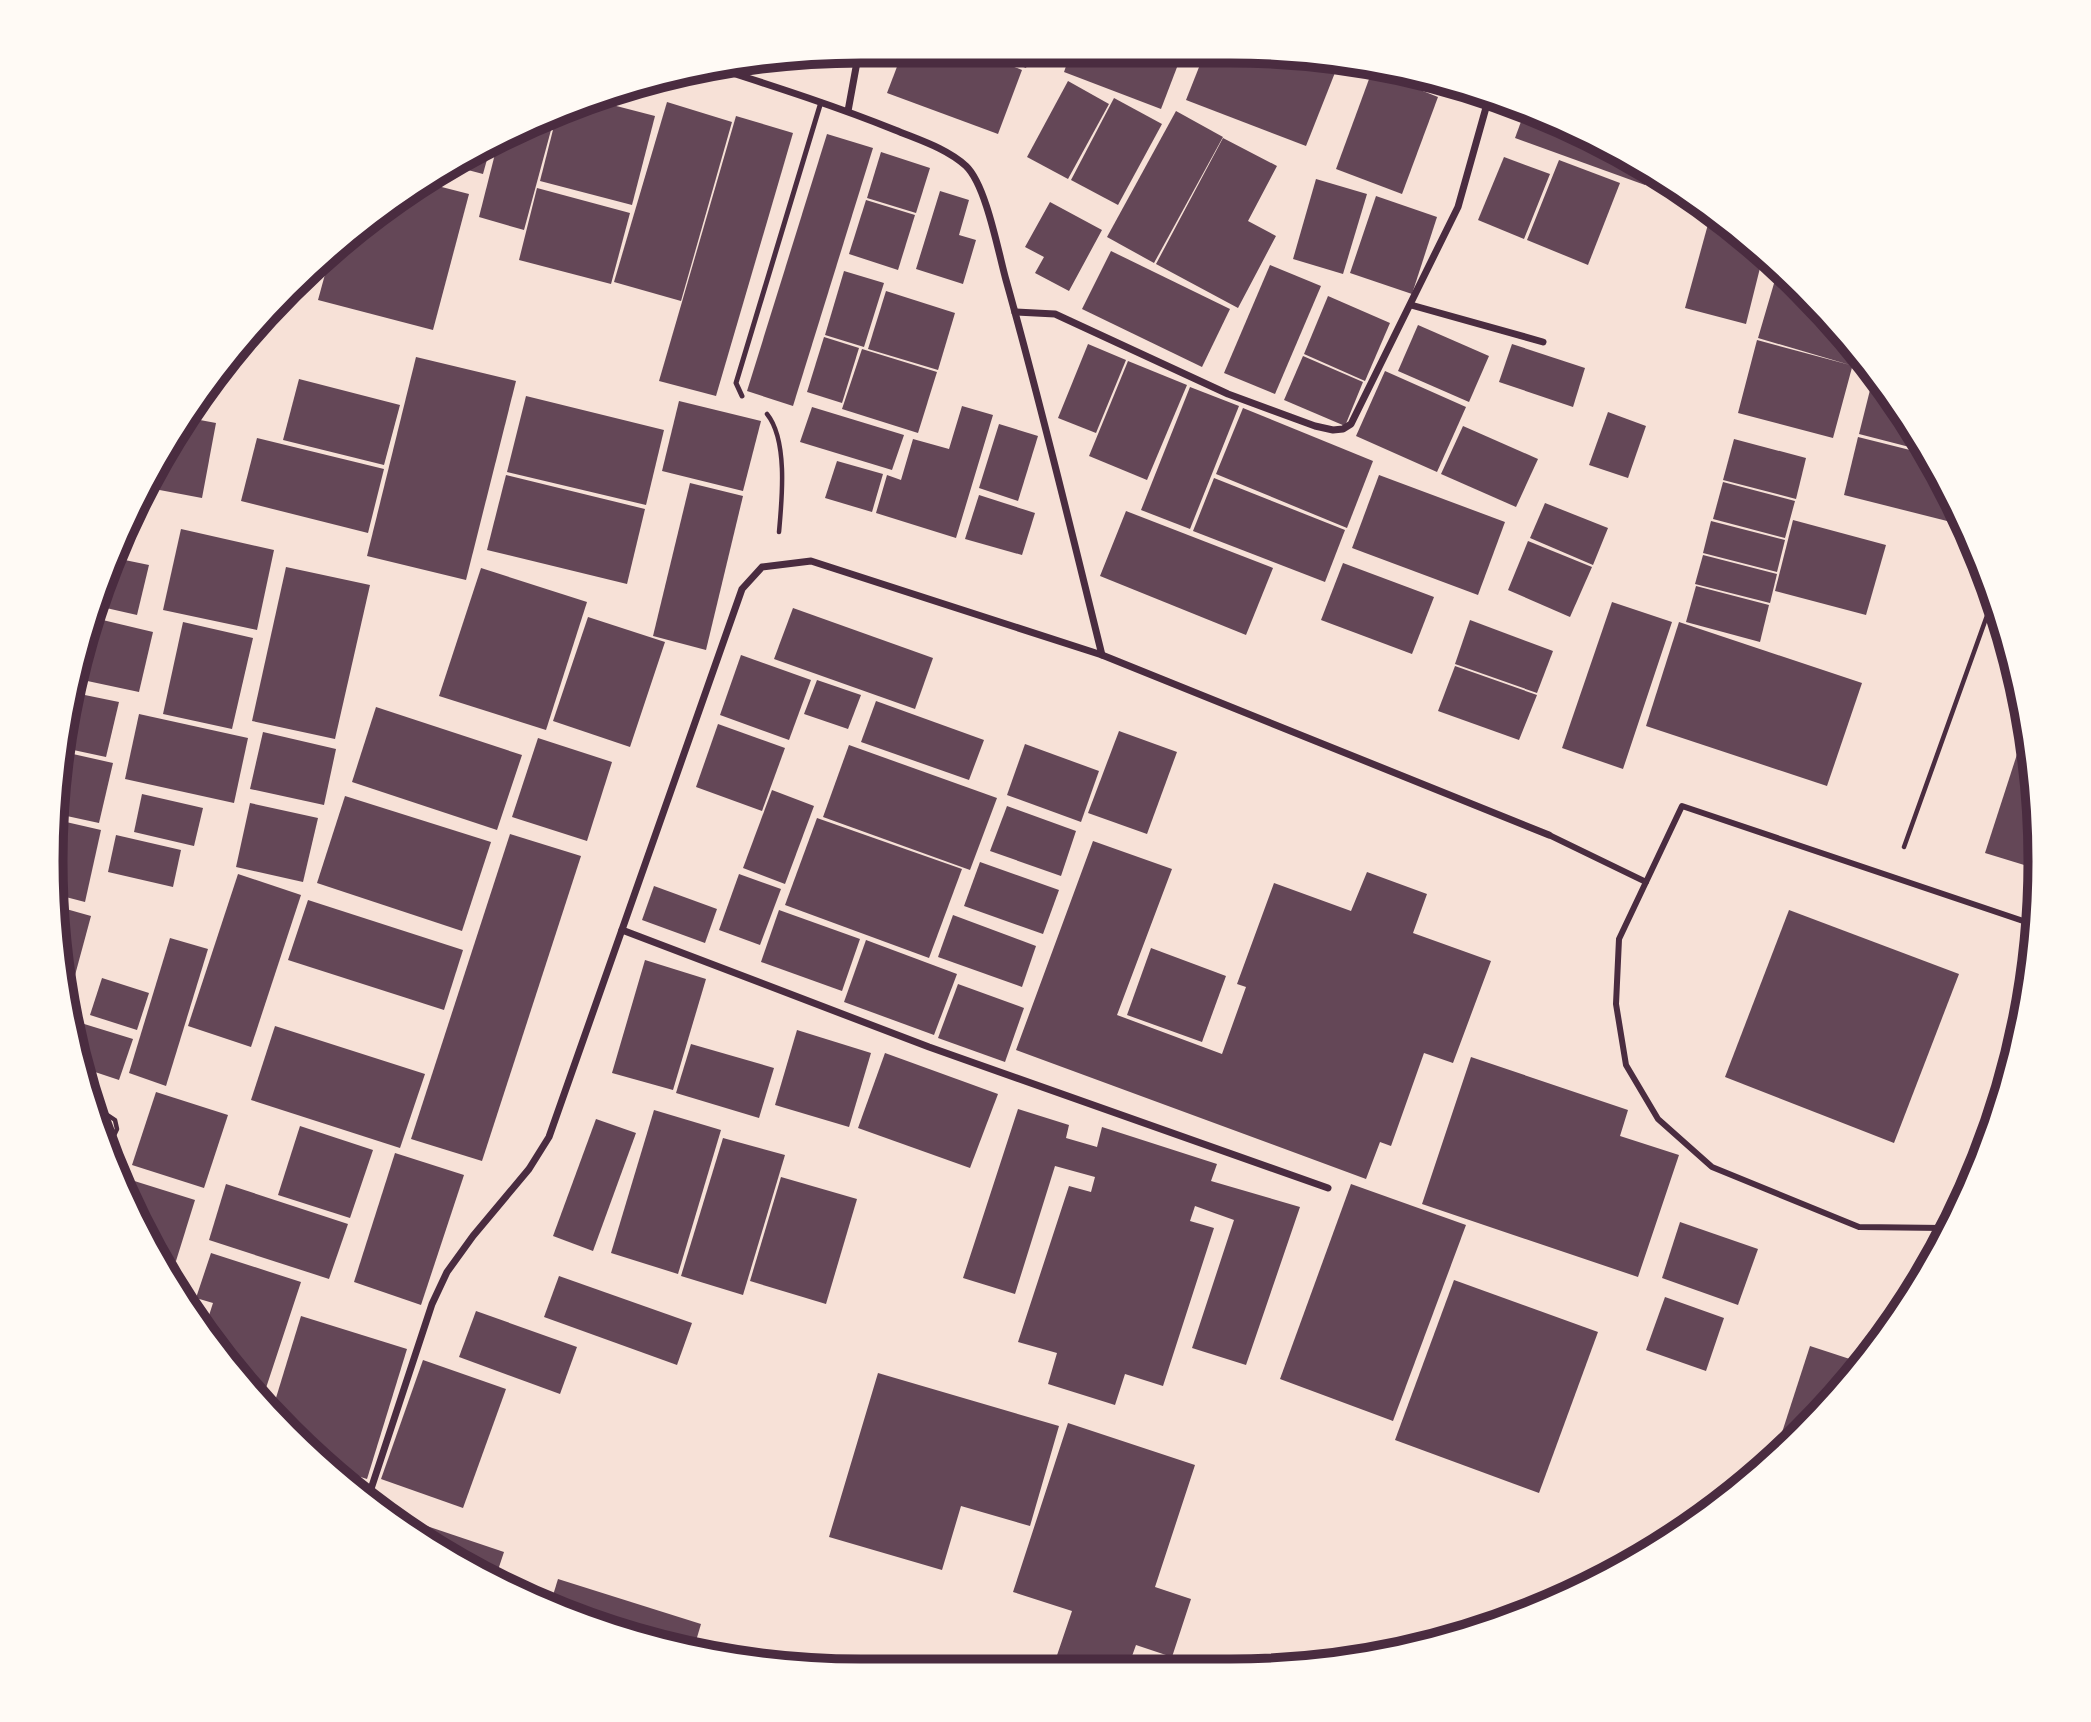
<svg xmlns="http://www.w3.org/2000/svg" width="2091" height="1722" font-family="'Open Sans',sans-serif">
  <rect width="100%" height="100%" fill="#f7e1d7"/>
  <g fill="#644757">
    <polygon points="903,51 975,51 1022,70 998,134 887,93"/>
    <polygon points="1002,51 1032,51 1026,68 984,52"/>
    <polygon points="1071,52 1154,52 1179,62 1161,109 1064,72"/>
    <polygon points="1205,52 1283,53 1340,60 1306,146 1186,100"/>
    <polygon points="1372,71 1438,97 1402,194 1336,169"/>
    <polygon points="1068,81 1109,104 1068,179 1027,157"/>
    <polygon points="1114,98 1162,124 1118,205 1071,180"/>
    <polygon points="597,101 655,116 632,205 540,181 556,118"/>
    <polygon points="667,102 732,122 681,301 614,282"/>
    <polygon points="1526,108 1540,112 1650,171 1645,185 1515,138"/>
    <polygon points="1176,111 1223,137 1154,263 1107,237"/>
    <polygon points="736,116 793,133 716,396 659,381"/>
    <polygon points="554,119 524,230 479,217 498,142"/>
    <polygon points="827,134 873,148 793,406 747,391"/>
    <polygon points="1223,138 1277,166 1248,221 1276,236 1238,308 1156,264"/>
    <polygon points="491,145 483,174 449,165 456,159"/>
    <polygon points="881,152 930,168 916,213 867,198"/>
    <polygon points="1504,157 1550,174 1524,239 1478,220"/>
    <polygon points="1559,160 1620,183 1588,265 1527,240"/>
    <polygon points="1316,179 1367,194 1343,274 1293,259"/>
    <polygon points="426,183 469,194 433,330 318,300 330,256"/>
    <polygon points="537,188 630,213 611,284 519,260"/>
    <polygon points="940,191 969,200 959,235 976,240 963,284 916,269"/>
    <polygon points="1376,196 1437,217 1412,294 1350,273"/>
    <polygon points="866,200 915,215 898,270 849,254"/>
    <polygon points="1050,202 1102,230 1069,291 1035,273 1044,257 1025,247"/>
    <polygon points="1710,217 1719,219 1763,256 1746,324 1685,308"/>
    <polygon points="1111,251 1230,309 1202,367 1082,309"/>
    <polygon points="1270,265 1321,286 1275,394 1224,373"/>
    <polygon points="1778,267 1797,283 1775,277"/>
    <polygon points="844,271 884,283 864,347 825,335"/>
    <polygon points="1775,280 1803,288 1857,349 1833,438 1738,413 1757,340 1850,365 1758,338"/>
    <polygon points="886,291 955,313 938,370 868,349"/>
    <polygon points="1328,296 1390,323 1365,381 1304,354"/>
    <polygon points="1418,325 1489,356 1469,402 1398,371"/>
    <polygon points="824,337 859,348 842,403 807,392"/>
    <polygon points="1088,344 1126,360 1096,433 1058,418"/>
    <polygon points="1512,344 1585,368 1573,407 1499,382"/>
    <polygon points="862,349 937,372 918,433 842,409"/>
    <polygon points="1303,356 1363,382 1345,426 1284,400"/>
    <polygon points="416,357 516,381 466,580 367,556"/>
    <polygon points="1128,361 1187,385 1147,480 1089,456"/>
    <polygon points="1385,371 1466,407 1437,472 1356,436"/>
    <polygon points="1873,378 1880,380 1925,451 1859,434"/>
    <polygon points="299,379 400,405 384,465 283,440"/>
    <polygon points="1190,387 1239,406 1190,529 1141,510"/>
    <polygon points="526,396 664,430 646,505 507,472"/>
    <polygon points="679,401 761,421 743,491 662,471"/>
    <polygon points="962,406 993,415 956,538 876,513 887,475 901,480 913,439 949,449"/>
    <polygon points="812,407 904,435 892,470 800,442"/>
    <polygon points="1243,408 1373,461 1347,528 1216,474"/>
    <polygon points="1608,412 1646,426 1628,478 1589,465"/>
    <polygon points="184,417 216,423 202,498 149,488"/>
    <polygon points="999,424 1038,436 1018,501 979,488"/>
    <polygon points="1463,426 1538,459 1516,507 1441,474"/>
    <polygon points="1858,437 1926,454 1957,503 1959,508 1955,523 1844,495"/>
    <polygon points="257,438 384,469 368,533 241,501"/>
    <polygon points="1734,439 1806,458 1796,499 1723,480"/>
    <polygon points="837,461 883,474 872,512 825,498"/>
    <polygon points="506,475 645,509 627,584 487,550"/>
    <polygon points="1379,475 1505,522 1478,595 1352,548"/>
    <polygon points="1214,478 1345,530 1325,582 1193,531"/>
    <polygon points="1723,482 1795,501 1785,538 1713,519"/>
    <polygon points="690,483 743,496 706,650 653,636"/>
    <polygon points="979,495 1035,513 1022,555 965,539"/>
    <polygon points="1545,503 1608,528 1593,565 1530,538"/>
    <polygon points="1126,511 1273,568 1246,635 1100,576"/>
    <polygon points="1793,520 1886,545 1866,615 1775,591"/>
    <polygon points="1711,521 1785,540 1777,572 1703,553"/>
    <polygon points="181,529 274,550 257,630 163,610"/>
    <polygon points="1528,541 1592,567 1570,617 1508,590"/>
    <polygon points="1703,555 1777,574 1770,603 1695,584"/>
    <polygon points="115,558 149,565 137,615 93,605"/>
    <polygon points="1343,563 1434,597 1412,654 1321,620"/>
    <polygon points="286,567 370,585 335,739 252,721"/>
    <polygon points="481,568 587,602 546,730 439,696"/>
    <polygon points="1696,586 1769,605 1760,642 1686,622"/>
    <polygon points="1612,602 1672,622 1623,769 1562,748"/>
    <polygon points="793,608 933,658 915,709 774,659"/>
    <polygon points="90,617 153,632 139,692 78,679"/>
    <polygon points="588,617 665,642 630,747 553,721"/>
    <polygon points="1470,620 1553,651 1537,693 1455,664"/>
    <polygon points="183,622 253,638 232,729 163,714"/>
    <polygon points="1679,622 1862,683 1827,786 1646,726"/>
    <polygon points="741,655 811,680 789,740 720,715"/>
    <polygon points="1455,666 1537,695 1519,740 1438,711"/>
    <polygon points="817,680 861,695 848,729 804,714"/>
    <polygon points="75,693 119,702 106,757 64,748"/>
    <polygon points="876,701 984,740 969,780 861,742"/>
    <polygon points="376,707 522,755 497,830 352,782"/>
    <polygon points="139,714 248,738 234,803 125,779"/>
    <polygon points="718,724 785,748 762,811 696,787"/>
    <polygon points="1119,731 1177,752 1147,834 1088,813"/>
    <polygon points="263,732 336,749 324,805 250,789"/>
    <polygon points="538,738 612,762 587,841 512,817"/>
    <polygon points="2021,742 2028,744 2039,808 2037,869 1985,853"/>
    <polygon points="1025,744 1099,771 1081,822 1007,795"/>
    <polygon points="849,745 997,798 970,870 823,817"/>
    <polygon points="64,752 113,763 99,823 53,813"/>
    <polygon points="772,790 814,806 785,884 743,868"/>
    <polygon points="142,794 203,808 194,846 134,832"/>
    <polygon points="345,796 491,842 462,931 317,883"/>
    <polygon points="250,803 318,818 303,882 236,867"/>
    <polygon points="1007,806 1076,831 1061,876 990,851"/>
    <polygon points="817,818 962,869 929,958 785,905"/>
    <polygon points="53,819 101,830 85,902 58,895"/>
    <polygon points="510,834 581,856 482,1161 411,1139"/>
    <polygon points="116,835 181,850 173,887 108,872"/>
    <polygon points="1093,841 1172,869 1117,1015 1222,1054 1246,987 1237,984 1274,883 1351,911 1367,872 1427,894 1413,933 1491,961 1453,1063 1424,1053 1391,1146 1380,1142 1366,1179 1016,1050"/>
    <polygon points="980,862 1059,890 1043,934 964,906"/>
    <polygon points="238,874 301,895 251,1047 188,1026"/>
    <polygon points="739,874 781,889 760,945 719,930"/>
    <polygon points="654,886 717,909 705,943 642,920"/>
    <polygon points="308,900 463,950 444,1010 288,960"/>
    <polygon points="59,907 91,916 71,990 64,988"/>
    <polygon points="779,910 860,939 842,991 761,962"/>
    <polygon points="1789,910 1959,974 1894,1143 1725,1077"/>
    <polygon points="953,915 1036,946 1022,987 938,957"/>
    <polygon points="170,938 208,949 166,1086 129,1073"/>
    <polygon points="866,940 957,974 934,1035 844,1002"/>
    <polygon points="1151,948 1226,976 1202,1042 1127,1015"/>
    <polygon points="645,960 706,979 673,1090 612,1073"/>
    <polygon points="102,978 149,993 137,1030 90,1015"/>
    <polygon points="958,984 1024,1008 1005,1062 938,1038"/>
    <polygon points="81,1023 133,1039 119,1080 83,1068 75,1043"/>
    <polygon points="275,1026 425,1074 400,1148 251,1100"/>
    <polygon points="797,1030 871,1053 849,1127 775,1105"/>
    <polygon points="691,1044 774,1068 759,1118 676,1093"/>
    <polygon points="885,1053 998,1094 970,1168 858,1128"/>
    <polygon points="1471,1057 1628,1110 1620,1136 1679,1155 1638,1277 1422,1204"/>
    <polygon points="156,1092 228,1115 204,1188 132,1165"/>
    <polygon points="1018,1109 1069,1125 1066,1138 1097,1147 1102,1127 1217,1164 1211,1181 1300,1207 1246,1365 1192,1348 1234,1220 1195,1206 1190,1221 1214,1228 1163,1386 1125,1374 1115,1405 1048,1384 1057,1353 1018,1342 1069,1186 1091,1192 1095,1177 1055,1166 1015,1294 963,1278"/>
    <polygon points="654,1110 721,1130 678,1274 611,1253"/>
    <polygon points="596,1119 636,1133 593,1251 553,1236"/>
    <polygon points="300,1126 373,1150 350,1218 278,1195"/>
    <polygon points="723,1138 785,1155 743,1295 681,1276"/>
    <polygon points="395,1153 464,1175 421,1305 354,1282"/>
    <polygon points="781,1177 857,1199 826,1304 750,1281"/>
    <polygon points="128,1179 195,1200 176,1261 156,1255 134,1219 124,1190"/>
    <polygon points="226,1184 348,1224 329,1279 209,1240"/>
    <polygon points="1351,1184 1466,1225 1393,1421 1280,1379"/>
    <polygon points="1680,1222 1758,1249 1738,1305 1662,1278"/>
    <polygon points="211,1253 301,1282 265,1391 247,1385 218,1354 204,1331 213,1303 196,1298"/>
    <polygon points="559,1276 692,1323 677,1365 544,1317"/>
    <polygon points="1454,1280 1598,1332 1539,1493 1395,1440"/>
    <polygon points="1665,1297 1724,1318 1706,1371 1646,1350"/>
    <polygon points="476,1311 577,1347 560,1394 459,1357"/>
    <polygon points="301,1316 407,1349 367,1479 322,1465 272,1411"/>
    <polygon points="1810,1346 1862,1363 1839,1396 1774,1457"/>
    <polygon points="423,1360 506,1389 463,1508 381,1479"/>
    <polygon points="878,1373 1059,1426 1030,1526 961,1506 942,1570 829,1537"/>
    <polygon points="1068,1423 1195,1465 1155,1587 1191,1599 1172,1657 1136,1645 1127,1670 1052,1670 1072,1611 1013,1592"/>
    <polygon points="403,1518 504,1552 494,1582 402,1521"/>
    <polygon points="1647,1538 1660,1543 1641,1555"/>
    <polygon points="558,1579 701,1624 693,1651 652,1644 550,1605"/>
    <polygon points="804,1659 839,1669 839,1670 801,1668"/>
  </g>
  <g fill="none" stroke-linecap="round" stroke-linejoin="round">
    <g stroke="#4a2c40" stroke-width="4.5">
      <path d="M767,414C788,440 782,499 779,532"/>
      <polyline points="1904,847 1993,599"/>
      <polyline points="97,1108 115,1120 117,1129 109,1146"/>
    </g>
    <polyline stroke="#4a2c40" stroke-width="5" points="742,396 736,383 821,102"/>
    <g stroke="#4a2c40" stroke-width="6">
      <polyline points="1549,835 1646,882"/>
      <polyline points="1951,1223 1943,1228 1859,1227 1712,1167 1658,1119 1626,1065 1616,1004 1619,939 1682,806 2035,925"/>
    </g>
    <g stroke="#4a2c40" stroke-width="7">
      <path d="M720,69C779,88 838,107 895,130C919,140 946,148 966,166C986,185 998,251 1006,280C1041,404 1071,530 1102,655"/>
      <polyline points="848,111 859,51"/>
      <polyline points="1411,305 1543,342"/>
      <polyline points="1015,312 1055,314 1228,394 1315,426 1333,430 1343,429 1351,424 1458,207 1489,97"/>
      <polyline points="622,930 929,1047 1328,1188"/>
      <polyline points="368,1498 432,1304 447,1272 473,1236 529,1169 549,1137 742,589 762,567 811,561 1102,655 1549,835"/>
    </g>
  </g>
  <path d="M0 0H2091V1722H0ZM861 63H1230A798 798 0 0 1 2028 861V861A798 798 0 0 1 1230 1659H861A798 798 0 0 1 63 861V861A798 798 0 0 1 861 63Z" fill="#fffaf5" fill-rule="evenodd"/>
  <path fill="none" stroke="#4a2c40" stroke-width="9" d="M861 63H1230A798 798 0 0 1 2028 861V861A798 798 0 0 1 1230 1659H861A798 798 0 0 1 63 861V861A798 798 0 0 1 861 63Z"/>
</svg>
